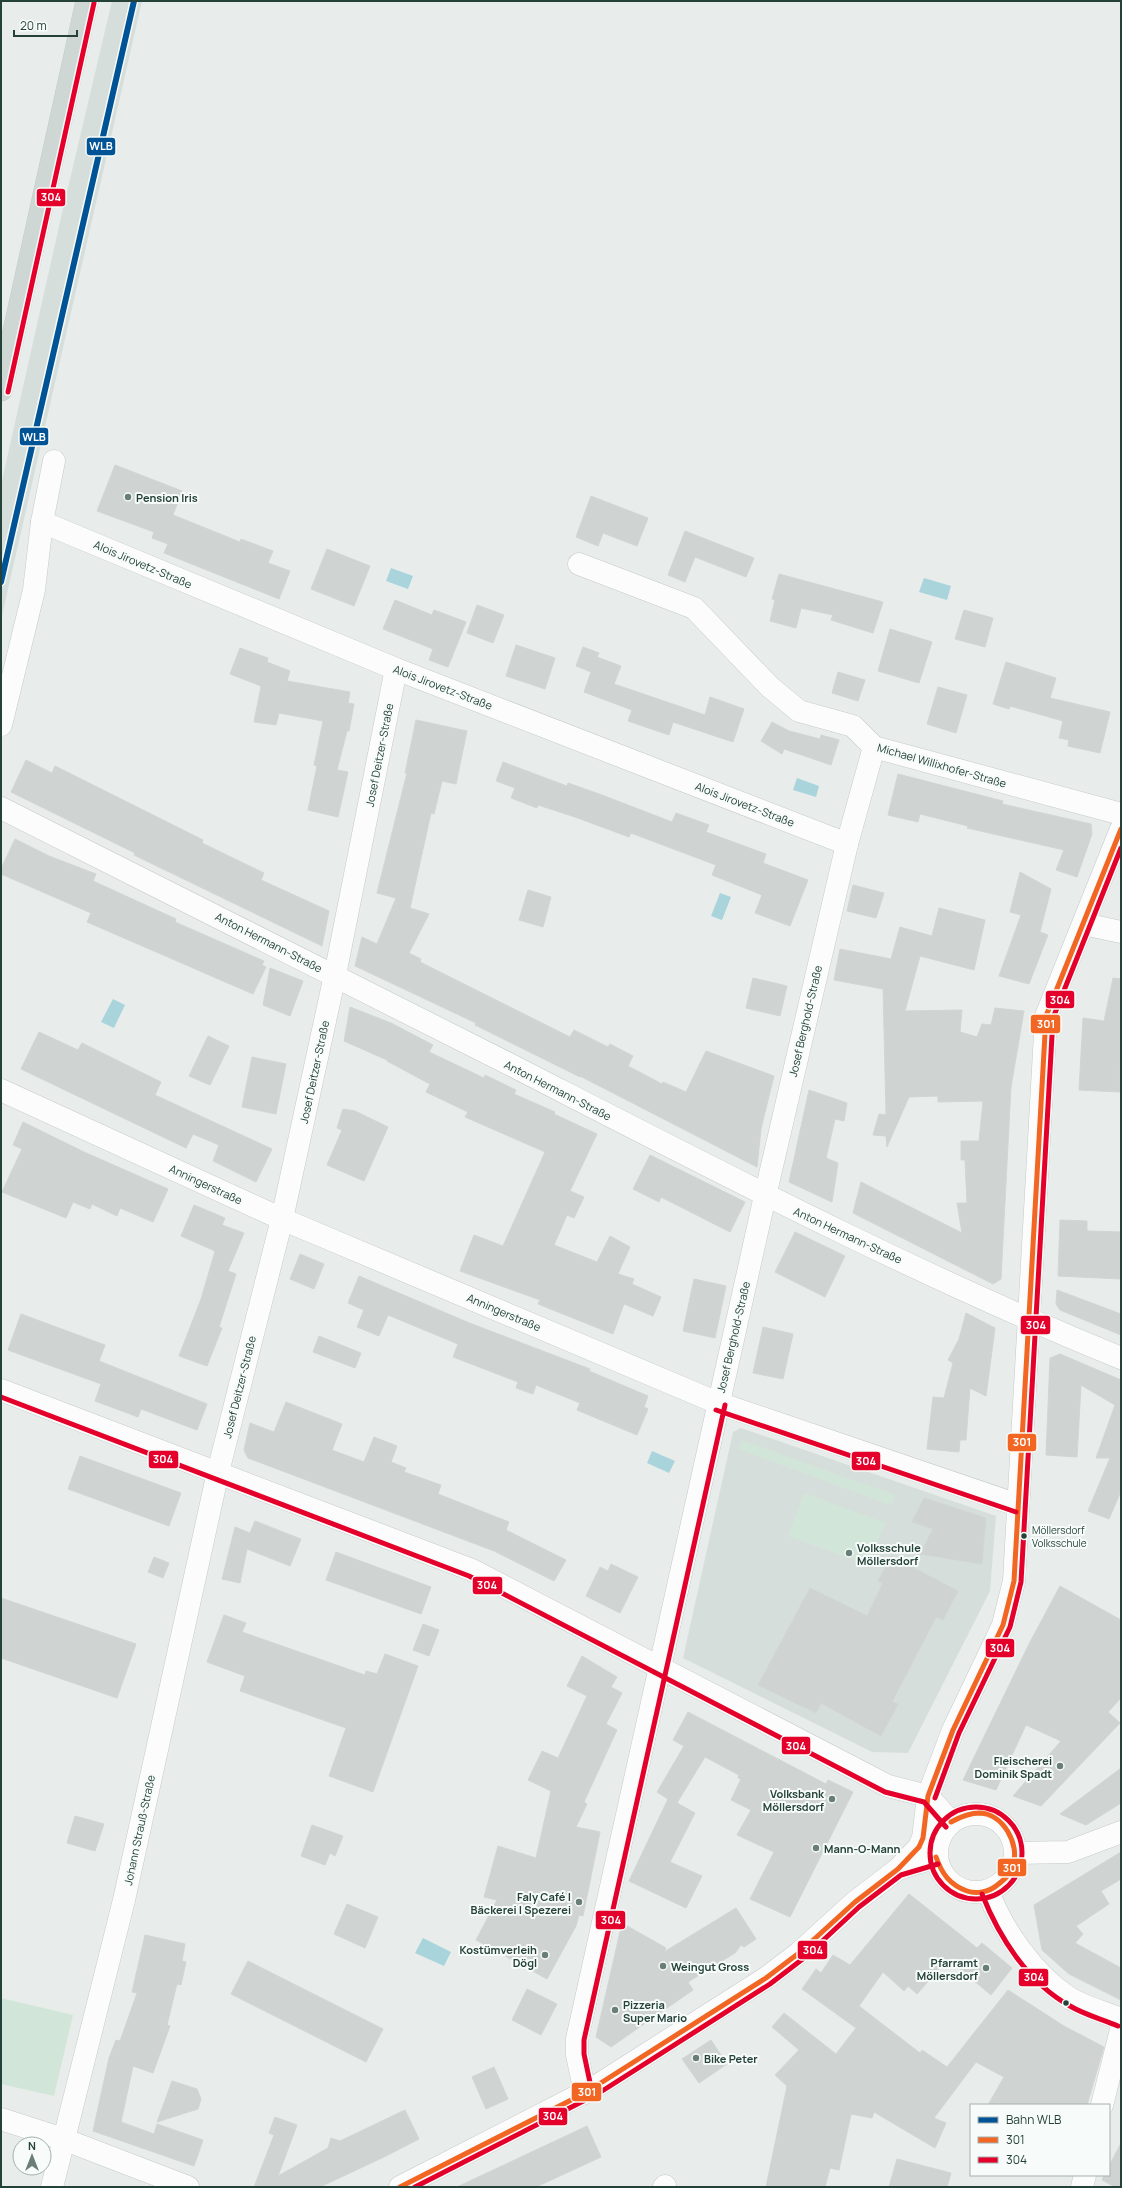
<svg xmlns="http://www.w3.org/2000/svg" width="1122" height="2188" font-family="Manrope,sans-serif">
  <rect width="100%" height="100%" fill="#e8edeb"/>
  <g fill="#d6dedb">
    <polygon points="112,1 142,1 1,620 1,485 62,213"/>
    <polygon points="741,1428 996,1516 990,1591 908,1753 872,1752 683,1658 733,1432"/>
  </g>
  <g fill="#d1e6d8">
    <polygon points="741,1440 895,1495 891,1505 738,1449"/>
    <polygon points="804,1493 885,1523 869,1565 788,1536"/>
    <polygon points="1,1998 73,2015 54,2096 1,2084"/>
  </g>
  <g fill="#a9d4db">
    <polygon points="391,568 413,576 408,589 386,581"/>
    <polygon points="924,578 951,586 947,600 919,592"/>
    <polygon points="797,778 819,786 816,797 793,790"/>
    <polygon points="720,893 731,897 722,920 711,916"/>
    <polygon points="113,999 125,1005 114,1028 101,1022"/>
    <polygon points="652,1451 675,1461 669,1473 647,1463"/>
    <polygon points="423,1938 451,1952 444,1966 415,1953"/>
  </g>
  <g fill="#cfd4d2" stroke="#d1d6d4">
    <polygon points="115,465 182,491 173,515 240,542 241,539 273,551 268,563 290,571 279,599 164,553 168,544 152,538 154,532 97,511"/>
    <polygon points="591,496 648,518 637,546 603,533 598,546 576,537"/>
    <polygon points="685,531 754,558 746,577 695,557 685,582 668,575"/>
    <polygon points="327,549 370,566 354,606 311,589"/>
    <polygon points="779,574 883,602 873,633 831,620 833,615 801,608 796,628 770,621 775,600 772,599"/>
    <polygon points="395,600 432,615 434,610 466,622 448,667 429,660 433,649 383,629"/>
    <polygon points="477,605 504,615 493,643 467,633"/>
    <polygon points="964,610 993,618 985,647 955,639"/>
    <polygon points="890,629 932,642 919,683 878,671"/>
    <polygon points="516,645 555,658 545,689 506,676"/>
    <polygon points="583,647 599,653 597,657 621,666 614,684 705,715 710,697 744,709 733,742 673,722 669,735 628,721 632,710 584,692 591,672 576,666"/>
    <polygon points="240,648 268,658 267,662 290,671 287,681 350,692 348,703 354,704 349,731 347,731 337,770 348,772 338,817 308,810 317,766 314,765 323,721 279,713 276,725 254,722 261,686 230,674"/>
    <polygon points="1006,662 1056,678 1050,698 1110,712 1100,753 1068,746 1069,740 1059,738 1063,721 1010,706 1009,709 993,704"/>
    <polygon points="838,672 865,680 858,701 832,693"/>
    <polygon points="938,687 967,695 956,733 927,724"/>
    <polygon points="416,720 467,731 456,784 442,781 434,814 431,813 410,908 429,914 409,953 421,959 420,962 570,1037 574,1030 608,1047 610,1044 633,1056 628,1066 662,1084 663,1082 686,1092 706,1051 774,1076 761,1129 757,1167 580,1076 580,1077 475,1025 476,1023 355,966 362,937 377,944 396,898 377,893 407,773 405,773"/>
    <polygon points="772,722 789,731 820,739 821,735 839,740 831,765 784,749 782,754 761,741"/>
    <polygon points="26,760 52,773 55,766 203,840 202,843 264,873 261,880 329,911 322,946 194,884 134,855 135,853 11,792"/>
    <polygon points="503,762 567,786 568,783 602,795 672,822 676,813 709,825 706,832 766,854 763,863 808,880 790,926 755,913 762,895 712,875 716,865 631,833 629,837 575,817 538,805 537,808 511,798 515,788 496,781"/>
    <polygon points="898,774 1003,801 1002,804 1091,824 1092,834 1077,877 1056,870 1064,850 967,828 968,826 920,814 918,822 888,815"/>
    <polygon points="15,839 49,856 96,874 93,881 176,919 175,922 264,961 262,965 266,967 253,994 87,922 91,913 1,874 1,869"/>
    <polygon points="1020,872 1051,889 1040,932 1048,935 1029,984 999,976 1021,915 1010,912"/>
    <polygon points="853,885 884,893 876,918 847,911"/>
    <polygon points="528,890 551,897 543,927 519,920"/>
    <polygon points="939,908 985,920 974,970 920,956 905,1011 962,1010 960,1032 977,1037 982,1024 991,1025 995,1008 1024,1011 1011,1087 1001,1279 993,1284 853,1213 861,1182 962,1233 957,1203 967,1203 965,1160 961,1160 961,1141 979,1141 983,1101 938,1102 938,1096 909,1097 887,1147 886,1136 873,1135 879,1114 886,1115 883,989 834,980 840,949 891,959 900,927 932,936"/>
    <polygon points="270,968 303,981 290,1016 263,1005"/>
    <polygon points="753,978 787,986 780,1016 746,1008"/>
    <polygon points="1113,978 1121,979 1120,1092 1079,1090 1083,1018 1104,1021"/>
    <polygon points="350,1007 391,1023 433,1045 429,1052 484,1078 485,1075 516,1090 514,1094 555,1112 554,1114 597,1134 570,1191 584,1197 574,1218 567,1215 554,1245 597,1262 610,1236 630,1247 618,1274 634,1279 632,1284 661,1297 653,1316 624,1304 613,1334 538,1304 540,1300 460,1271 474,1235 503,1246 545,1152 465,1117 468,1112 426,1092 430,1084 387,1061 387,1060 344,1041"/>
    <polygon points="39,1032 78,1050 82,1043 161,1082 155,1095 272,1149 256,1182 213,1161 219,1145 193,1134 186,1148 21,1069"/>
    <polygon points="208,1036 229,1046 210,1085 189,1076"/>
    <polygon points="252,1057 286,1064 276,1114 242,1107"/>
    <polygon points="809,1090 847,1103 844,1121 835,1119 826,1158 838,1163 832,1202 789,1182"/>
    <polygon points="343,1109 355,1111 388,1127 364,1181 327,1165 342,1130 337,1128"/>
    <polygon points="23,1122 84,1152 168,1189 153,1222 120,1208 117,1216 92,1204 90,1209 73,1202 66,1218 2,1192 22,1149 13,1145"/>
    <polygon points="650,1155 745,1202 730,1232 661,1197 659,1202 633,1189"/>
    <polygon points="194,1205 225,1218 222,1225 244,1233 228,1271 236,1274 219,1327 222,1328 207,1366 179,1356 201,1299 215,1251 181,1236"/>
    <polygon points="1060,1220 1087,1221 1087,1231 1121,1232 1121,1279 1058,1276"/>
    <polygon points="795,1232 845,1256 825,1297 775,1272"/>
    <polygon points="300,1254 324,1264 314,1289 290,1279"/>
    <polygon points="359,1276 467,1322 590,1369 589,1371 648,1396 644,1407 648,1409 637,1435 577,1410 580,1403 536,1385 533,1394 516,1388 518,1382 453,1357 458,1344 388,1315 379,1336 357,1327 364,1310 348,1303"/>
    <polygon points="694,1279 726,1286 715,1338 683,1331"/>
    <polygon points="1057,1290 1121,1314 1121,1335 1060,1310 1056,1304"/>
    <polygon points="966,1313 995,1328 986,1396 970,1388 966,1440 960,1440 959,1452 927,1449 933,1397 944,1398 953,1363 948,1360 959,1339"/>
    <polygon points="21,1314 105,1345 99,1361 207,1404 197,1430 141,1409 138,1417 95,1401 101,1384 8,1350"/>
    <polygon points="763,1327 793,1334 783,1379 753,1373"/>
    <polygon points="319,1336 361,1353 355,1368 313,1352"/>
    <polygon points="1060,1354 1121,1380 1121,1491 1109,1519 1088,1511 1110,1458 1096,1458 1115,1405 1081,1385 1077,1457 1046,1455 1050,1358"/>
    <polygon points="286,1402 342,1424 332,1450 364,1462 374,1437 397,1446 391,1462 406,1468 404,1472 441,1485 438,1494 509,1522 506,1530 566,1560 554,1581 494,1551 248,1458 244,1450 250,1423 274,1432"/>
    <polygon points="80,1456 181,1493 169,1526 68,1489"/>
    <polygon points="924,1498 986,1518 982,1564 920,1554 933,1529 912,1522"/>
    <polygon points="255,1521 301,1539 290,1566 247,1549 240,1583 222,1579 235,1527 250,1533"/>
    <polygon points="336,1552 431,1587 421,1614 326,1580"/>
    <polygon points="891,1556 958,1591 943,1620 936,1617 892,1702 898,1704 881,1736 821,1703 816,1713 758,1685 810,1588 867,1616 883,1583 878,1581"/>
    <polygon points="154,1557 169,1563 163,1578 148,1572"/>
    <polygon points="611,1564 638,1577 620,1613 586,1596 600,1567 608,1571"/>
    <polygon points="1060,1586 1121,1620 1121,1698 1108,1712 1120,1723 1041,1806 1013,1796 1061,1741 1026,1725 996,1790 963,1780 1029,1644"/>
    <polygon points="1,1598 136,1644 117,1698 1,1658"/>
    <polygon points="224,1615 246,1623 242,1632 365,1675 366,1671 377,1674 385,1654 418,1666 373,1792 329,1776 346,1728 240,1691 245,1676 207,1662"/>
    <polygon points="423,1624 439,1630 429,1656 413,1650"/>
    <polygon points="582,1656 617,1677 611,1687 622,1693 606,1724 617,1730 584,1802 587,1804 576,1827 600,1832 583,1916 579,1915 576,1926 547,1979 476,1940 497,1900 484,1897 498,1846 536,1858 551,1791 528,1780 542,1751 558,1758 587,1696 567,1686"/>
    <polygon points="688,1712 826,1784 828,1780 853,1792 790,1917 750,1899 774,1852 737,1835 751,1810 731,1800 741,1779 738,1778 739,1775 705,1757 677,1803 695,1813 670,1862 702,1876 686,1908 629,1881 668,1799 657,1792 684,1746 673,1740"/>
    <polygon points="1121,1768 1121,1803 1086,1825 1060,1814"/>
    <polygon points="75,1816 104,1824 95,1851 67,1843"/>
    <polygon points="312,1825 343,1836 335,1856 330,1853 325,1865 301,1856"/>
    <polygon points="1121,1852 1121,1879 1101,1891 1109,1904 1076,1926 1083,1934 1075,1943 1121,1968 1121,2000 1069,1974 1042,1950 1034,1905"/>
    <polygon points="909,1894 977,1948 982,1943 1012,1968 991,1995 948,1959 917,1994 908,1986 904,1991 883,1972 859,2006 920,2053 922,2050 947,2067 1008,1990 1064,2026 1104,2047 1087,2105 988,2105 1004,2077 976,2062 934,2118 946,2123 935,2148 874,2112 872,2118 851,2114 839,2170 830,2168 825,2187 766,2187 787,2086 775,2075 799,2050 772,2027 784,2013 836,2054 856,2028 802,1989 816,1969 821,1973 833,1955 850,1965"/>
    <polygon points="347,1904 378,1917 365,1948 334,1934"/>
    <polygon points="736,1908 756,1939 744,1947 741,1945 735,1953 688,1982 693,1990 611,2047 596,2037 622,1923 666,1948 664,1952"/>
    <polygon points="145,1935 185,1944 182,1961 186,1962 181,1985 177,1984 167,2025 170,2026 153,2073 133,2066 121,2122 154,2134 157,2124 203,2140 194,2166 93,2131 109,2058 116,2040 120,2041 137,1993 132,1992"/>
    <polygon points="248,1961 383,2029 366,2062 231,1994"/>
    <polygon points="527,1989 557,2004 541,2035 512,2020"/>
    <polygon points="711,2040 727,2064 699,2083 682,2059"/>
    <polygon points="494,2067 508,2099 486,2109 472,2077"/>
    <polygon points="172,2081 197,2089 201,2099 198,2109 157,2122"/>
    <polygon points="405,2110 419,2139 386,2156 320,2187 254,2187 274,2135 269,2133 275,2117 297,2125 278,2176 328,2148 331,2138 340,2141"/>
    <polygon points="587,2126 601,2157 536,2187 457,2187"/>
    <polygon points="1121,2143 1121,2187 1115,2187 1102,2180 1104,2175 1109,2175 1109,2166"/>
    <polygon points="897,2159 951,2173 947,2187 889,2187"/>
  </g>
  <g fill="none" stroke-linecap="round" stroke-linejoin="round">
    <defs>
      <g id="minor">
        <polyline points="42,522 396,669 847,844"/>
        <polyline points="579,564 694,608 770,687 799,711 853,726 874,747 1121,814"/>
        <polyline points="1,725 34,590 42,522 54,461"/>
        <path d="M1,808C171,893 341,978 511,1065C712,1168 912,1273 1121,1358"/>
        <polyline points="1084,924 1121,932"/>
        <polyline points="1,1090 282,1219 718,1403 1018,1505"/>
        <polyline points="1,1390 472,1570 888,1786 928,1796 951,1822"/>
        <circle cx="976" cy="1853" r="39"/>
        <polyline points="1016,1853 1068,1852 1121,1832"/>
        <polyline points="898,1869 919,1847 923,1838 928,1796 953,1730 1003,1625 1014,1581 1046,1016 1121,829"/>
        <path d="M988,1891C1002,1929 1033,1974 1068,1997C1083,2007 1104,2012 1121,2019"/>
        <polyline points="585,2093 577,2055 577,2039 765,1196 847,844 874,747"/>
        <polyline points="1102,2105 1121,2030"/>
        <polyline points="1,2119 63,2139 188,2187"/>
        <polyline points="52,2187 124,1900 218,1472 282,1219 335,975 396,669"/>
        <polyline points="400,2187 595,2087 766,1978 799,1953 855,1902 898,1869 936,1857"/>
        <polyline points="664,2187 665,2186"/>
        <polyline points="1082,2187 1085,2175"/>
      </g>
      <polyline id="major" points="1,390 87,1"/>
    </defs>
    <use href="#minor" stroke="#c5cac8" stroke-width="23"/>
    <use href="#major" stroke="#c3ccc9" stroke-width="23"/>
    <use href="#minor" stroke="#fcfcfc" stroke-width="22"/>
    <use href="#major" stroke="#cfd7d5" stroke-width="22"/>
    <defs>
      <g id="bus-1">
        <path d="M936,1857C942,1874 950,1885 967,1891C976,1894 989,1892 996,1886C1004,1880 1010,1875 1013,1865C1020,1844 1003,1814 980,1813C969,1813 960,1817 951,1822"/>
        <polyline points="400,2187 585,2093 766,1978 799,1953 855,1902 898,1869 919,1847 923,1838 928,1796 953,1730 1003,1625 1014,1581 1046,1016 1121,829"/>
      </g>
      <g id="bus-2">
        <polyline points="8,392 94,3"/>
        <polyline points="1,1397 469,1576 885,1792 924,1802 946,1827"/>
        <polyline points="716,1410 1016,1512"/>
        <polyline points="935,1798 959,1733 1010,1627 1021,1582 1053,1018 1121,848"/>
        <circle cx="976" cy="1853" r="46"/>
        <path d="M982,1894C999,1937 1028,1983 1070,2006C1085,2015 1102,2019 1118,2026"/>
        <polyline points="592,2092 584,2054 584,2040 725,1405"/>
        <polyline points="415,2187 599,2093 770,1984 804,1958 859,1907 901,1875 938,1864"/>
      </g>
    </defs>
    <use href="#bus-1" stroke="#f7fbf9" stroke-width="8"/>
    <use href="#bus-2" stroke="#f7fbf9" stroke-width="8"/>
    <use href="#bus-1" stroke="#f26522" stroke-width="5"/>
    <use href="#bus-2" stroke="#e4002b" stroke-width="5"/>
    <defs>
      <polyline id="rail-1" points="1,582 134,1"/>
    </defs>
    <use href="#rail-1" stroke="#f7fbf9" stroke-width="9"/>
    <use href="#rail-1" stroke="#005395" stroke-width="6"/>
  </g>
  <g fill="#697e78" stroke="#f7fbf9" stroke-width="1.5">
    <circle cx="128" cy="497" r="4"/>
    <circle cx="849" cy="1553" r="4"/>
    <circle cx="1060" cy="1766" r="4"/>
    <circle cx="832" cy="1799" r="4"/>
    <circle cx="816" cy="1848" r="4"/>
    <circle cx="579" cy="1902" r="4"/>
    <circle cx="545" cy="1955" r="4"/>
    <circle cx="663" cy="1966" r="4"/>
    <circle cx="986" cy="1968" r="4"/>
    <circle cx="615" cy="2010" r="4"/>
    <circle cx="696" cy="2058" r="4"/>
  </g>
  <g fill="#24423a" stroke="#f7fbf9" stroke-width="1.5">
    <circle cx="1024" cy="1536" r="3.5"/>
    <circle cx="1066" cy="2003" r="3.5"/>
  </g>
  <g text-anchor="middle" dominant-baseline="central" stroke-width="4" stroke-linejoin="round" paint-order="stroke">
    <g font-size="10" fill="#24423a" stroke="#f7fbf9" text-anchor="start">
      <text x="1032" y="1530">Möllersdorf<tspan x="1032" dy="13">Volksschule</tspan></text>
    </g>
    <g font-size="11" font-weight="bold" fill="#24423a" stroke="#f7fbf9" text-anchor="start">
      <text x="136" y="497">Pension Iris</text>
      <text x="857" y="1547">Volksschule<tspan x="857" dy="13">Möllersdorf</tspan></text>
      <text x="1052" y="1760" text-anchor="end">Fleischerei<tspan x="1052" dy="13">Dominik Spadt</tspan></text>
      <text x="824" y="1793" text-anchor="end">Volksbank<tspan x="824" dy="13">Möllersdorf</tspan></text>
      <text x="824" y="1848">Mann-O-Mann</text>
      <text x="571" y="1896" text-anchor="end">Faly Café |<tspan x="571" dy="13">Bäckerei | Spezerei</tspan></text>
      <text x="537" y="1949" text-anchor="end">Kostümverleih<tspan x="537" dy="13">Dögl</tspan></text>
      <text x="978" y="1962" text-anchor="end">Pfarramt<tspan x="978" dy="13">Möllersdorf</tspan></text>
      <text x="671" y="1966">Weingut Gross</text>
      <text x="623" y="2004">Pizzeria<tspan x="623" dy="13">Super Mario</tspan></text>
      <text x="704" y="2058">Bike Peter</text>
    </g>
    <g font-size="11" fill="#24423a" stroke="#f7fbf9">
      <text transform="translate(143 564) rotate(23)">Alois Jirovetz-Straße</text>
      <text transform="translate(443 687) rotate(21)">Alois Jirovetz-Straße</text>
      <text transform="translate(379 755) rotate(-79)">Josef Deitzer-Straße</text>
      <text transform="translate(942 765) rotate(16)">Michael Willixhofer-Straße</text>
      <text transform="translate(745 804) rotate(21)">Alois Jirovetz-Straße</text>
      <text transform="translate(269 942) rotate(27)">Anton Hermann-Straße</text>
      <text transform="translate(805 1021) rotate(-77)">Josef Berghold-Straße</text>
      <text transform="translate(314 1072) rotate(-78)">Josef Deitzer-Straße</text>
      <text transform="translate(558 1090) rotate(27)">Anton Hermann-Straße</text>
      <text transform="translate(206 1184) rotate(25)">Anningerstraße</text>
      <text transform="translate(848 1235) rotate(25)">Anton Hermann-Straße</text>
      <text transform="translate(504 1312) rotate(23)">Anningerstraße</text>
      <text transform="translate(733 1337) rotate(-77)">Josef Berghold-Straße</text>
      <text transform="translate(239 1387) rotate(-76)">Josef Deitzer-Straße</text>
      <text transform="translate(139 1830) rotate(-78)">Johann Strauß-Straße</text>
    </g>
  </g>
  <g stroke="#f7fbf9" stroke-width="1.5">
    <rect x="86" y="137" width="30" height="19" rx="4" fill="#005395"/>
    <rect x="36" y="188" width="30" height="19" rx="4" fill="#e4002b"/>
    <rect x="19" y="427" width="30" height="19" rx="4" fill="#005395"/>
    <rect x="1045" y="990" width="30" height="19" rx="4" fill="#e4002b"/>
    <rect x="1030" y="1014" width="31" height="20" rx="4" fill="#f26522"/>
    <rect x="1020" y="1315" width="31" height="20" rx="4" fill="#e4002b"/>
    <rect x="1007" y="1433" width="30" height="19" rx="4" fill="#f26522"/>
    <rect x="148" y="1450" width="31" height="19" rx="4" fill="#e4002b"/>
    <rect x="851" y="1451" width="30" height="20" rx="4" fill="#e4002b"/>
    <rect x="472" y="1576" width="31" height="19" rx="4" fill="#e4002b"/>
    <rect x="985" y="1638" width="30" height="20" rx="4" fill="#e4002b"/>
    <rect x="781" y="1736" width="30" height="19" rx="4" fill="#e4002b"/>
    <rect x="997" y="1858" width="30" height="19" rx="4" fill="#f26522"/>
    <rect x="595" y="1910" width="31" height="20" rx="4" fill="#e4002b"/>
    <rect x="797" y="1940" width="31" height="20" rx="4" fill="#e4002b"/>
    <rect x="1018" y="1968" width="31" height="19" rx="4" fill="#e4002b"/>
    <rect x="571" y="2082" width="31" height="20" rx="4" fill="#f26522"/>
    <rect x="538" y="2107" width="30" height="19" rx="4" fill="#e4002b"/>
  </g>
  <g font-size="11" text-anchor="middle" font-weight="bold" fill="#fff">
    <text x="101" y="150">WLB</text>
    <text x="51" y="201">304</text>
    <text x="34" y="441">WLB</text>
    <text x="1060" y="1004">304</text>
    <text x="1046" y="1028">301</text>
    <text x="1036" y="1329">304</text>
    <text x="1022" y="1446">301</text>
    <text x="163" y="1463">304</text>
    <text x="866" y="1465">304</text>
    <text x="487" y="1589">304</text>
    <text x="1000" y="1652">304</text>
    <text x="796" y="1750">304</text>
    <text x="1012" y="1872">301</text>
    <text x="611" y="1924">304</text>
    <text x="813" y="1954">304</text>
    <text x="1034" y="1981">304</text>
    <text x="587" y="2096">301</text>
    <text x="553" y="2120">304</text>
  </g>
  <rect width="1122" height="2188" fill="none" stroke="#24423a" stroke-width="4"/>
  <rect x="970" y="2104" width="140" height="72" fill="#f7fbf9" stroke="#a3b1ad"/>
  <rect x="978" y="2117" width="20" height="6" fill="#005395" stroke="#a3b1ad"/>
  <text x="1006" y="2124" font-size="12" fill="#24423a">Bahn WLB</text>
  <rect x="978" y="2137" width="20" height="6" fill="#f26522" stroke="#a3b1ad"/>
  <text x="1006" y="2144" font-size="12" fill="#24423a">301</text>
  <rect x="978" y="2157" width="20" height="6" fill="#e4002b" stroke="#a3b1ad"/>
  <text x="1006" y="2164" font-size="12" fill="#24423a">304</text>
  <g transform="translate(32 2156)"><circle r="19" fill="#f7fbf9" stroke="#a3b1ad"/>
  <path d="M0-3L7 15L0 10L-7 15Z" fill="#697e78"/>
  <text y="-6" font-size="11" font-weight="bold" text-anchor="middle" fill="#24423a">N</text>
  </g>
  <path d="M14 30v6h63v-6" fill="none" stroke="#24423a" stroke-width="2"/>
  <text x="20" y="30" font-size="12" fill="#24423a" stroke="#f7fbf9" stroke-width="3" paint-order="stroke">20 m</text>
</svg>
